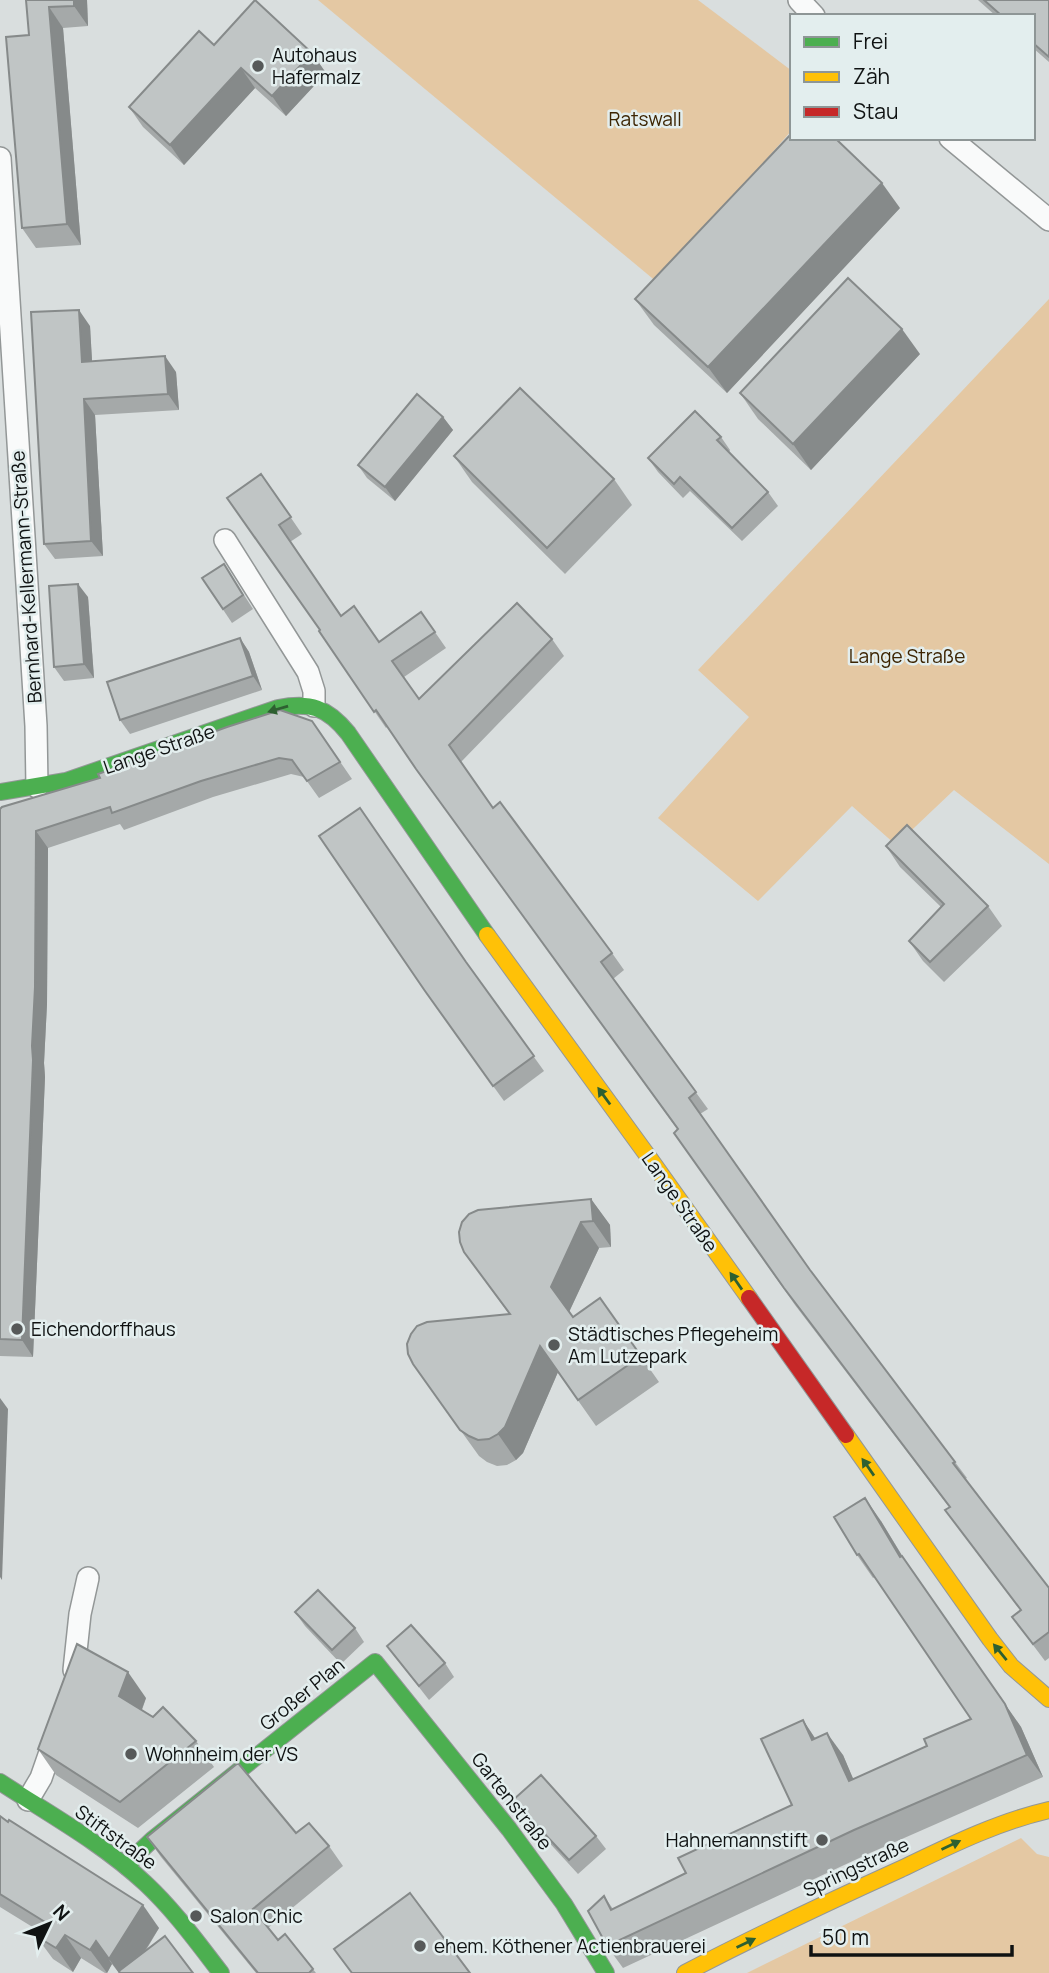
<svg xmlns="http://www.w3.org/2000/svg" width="1049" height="1973" font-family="Manrope,sans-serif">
  <rect width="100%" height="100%" fill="#d9dede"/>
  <g fill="#e4c8a3">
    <polygon points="318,0 698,0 792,71 792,130 658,283"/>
    <polygon points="1049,299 1049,864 954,790 896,845 852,806 758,901 658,818 749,717 698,670"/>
    <polygon points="1021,1838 1037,1854 1049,1857 1049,1973 747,1973"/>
  </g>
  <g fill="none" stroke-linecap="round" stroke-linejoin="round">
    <defs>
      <g id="street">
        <polyline points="799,0 814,16"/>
        <polyline points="950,138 1049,220"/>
        <polyline points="0,158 36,726 37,787"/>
        <polyline points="225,540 308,672 314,691 314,706"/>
        <polyline points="74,1670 80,1614 88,1578"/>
        <polyline points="28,1800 41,1778 56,1735"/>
      </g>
      <g id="fast">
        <path d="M0,792L66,781L278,708C310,702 327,707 348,733L487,935"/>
        <path d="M0,1782C49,1814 102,1843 145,1883C174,1910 197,1942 221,1973"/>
        <polyline points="127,1867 137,1854 152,1840 375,1662 509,1829 564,1904 606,1973"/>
      </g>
      <g id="slow">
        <polyline points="487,935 650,1159 749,1298"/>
        <polyline points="846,1435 990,1639 1011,1666 1049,1699"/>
        <path d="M685,1973C756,1936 828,1902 901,1869C949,1846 997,1822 1049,1810"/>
      </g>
      <polyline id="jam" points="749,1298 846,1435"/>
    </defs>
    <use href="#street" stroke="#939797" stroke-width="24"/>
    <use href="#fast" stroke="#939797" stroke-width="18"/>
    <use href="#slow" stroke="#939797" stroke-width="18"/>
    <use href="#jam" stroke="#939797" stroke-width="18"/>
    <use href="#street" stroke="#f9fafa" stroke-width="21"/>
    <use href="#fast" stroke="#4caf50" stroke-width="16"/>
    <use href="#slow" stroke="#ffc107" stroke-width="16"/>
    <use href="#jam" stroke="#c62828" stroke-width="16"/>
  </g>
  <g fill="#a5a9a9">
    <polygon points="26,0 87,0 88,26 63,28 81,245 36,248 22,228 29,35"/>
    <polygon points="978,0 1049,0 1049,62 1033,48 1033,16 996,16"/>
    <polygon points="214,45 312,53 326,73 286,116 255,88 184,165 143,127 129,107"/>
    <polygon points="900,208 727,393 654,325 635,299"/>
    <polygon points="90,326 92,361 176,372 179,410 95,415 103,556 55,559 44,544"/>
    <polygon points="920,354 811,470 758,419 740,393"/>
    <polygon points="443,417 453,430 395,501 367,478 358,465"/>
    <polygon points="721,437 730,450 729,452 768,492 778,506 742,541 690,491 683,498 658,472 648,458"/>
    <polygon points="454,456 614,479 632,505 565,574 472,482"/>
    <polygon points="261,474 302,534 290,542 341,615 379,642 421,612 446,648 404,677 419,699 552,639 564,656 461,762 493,808 612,953 624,970 613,979 708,1109 700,1114 810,1270 955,1462 967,1478 965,1479 1049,1588 1049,1658 1045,1661 1012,1617 1020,1610 945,1510 949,1507 795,1305 674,1133 678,1130 387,727 386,728 319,631 320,630 227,498"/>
    <polygon points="224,564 253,609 232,623 202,578"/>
    <polygon points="88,597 94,678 64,681 54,667"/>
    <polygon points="240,638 249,652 262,690 130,734 120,720"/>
    <polygon points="312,721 352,779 319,798 304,777 291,774 213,797 124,830 120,824 48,848 47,1004 44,1063 45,1077 33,1357 0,1356 0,809"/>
    <polygon points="886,846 988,906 1002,926 944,982 923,961 909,941 941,907 900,867"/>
    <polygon points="471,969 544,1071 504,1101 436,1007"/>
    <polygon points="591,1199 610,1225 611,1247 599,1248 569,1312 573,1317 600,1298 659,1382 596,1426 558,1372 523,1453 516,1460 507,1465 497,1466 487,1462 479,1456 413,1364 509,1314 464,1252"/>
    <polygon points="881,1521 903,1557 1021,1727 1043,1777 870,1853 623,1968 607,1946 604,1896 613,1909 686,1873 792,1805 803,1720 815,1738 843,1755 853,1779 927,1746 971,1719 875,1577 873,1578 857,1555"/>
    <polygon points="295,1612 355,1628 364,1642 341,1664 305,1626"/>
    <polygon points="387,1646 445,1663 454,1677 429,1700"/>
    <polygon points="146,1698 142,1710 196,1741 214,1767 138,1828 56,1775 38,1749"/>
    <polygon points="513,1800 596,1836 606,1849 578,1874 522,1813"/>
    <polygon points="0,1816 159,1928 145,1952 193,1973 119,1973 112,1964 107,1973 105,1973 81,1958 73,1972 53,1959 36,1936 39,1931 0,1907"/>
    <polygon points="296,1833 329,1846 343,1866 268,1928 278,1940 285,1934 316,1973 256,1973 161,1857 147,1837"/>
  </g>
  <g fill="#868a8a">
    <polygon points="74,0 87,0 88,26 74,6"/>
    <polygon points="49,7 63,28 81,245 67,224"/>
    <polygon points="312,53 326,73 286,116 272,96"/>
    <polygon points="241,68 255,88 184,165 170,145"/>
    <polygon points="882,183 900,208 727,393 708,367"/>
    <polygon points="79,310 90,326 93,378 82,362"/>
    <polygon points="902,329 920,354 811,470 793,444"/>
    <polygon points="165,356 176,372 179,410 168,394"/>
    <polygon points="84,399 95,415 103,556 91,541"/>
    <polygon points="443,417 453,430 395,501 385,487"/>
    <polygon points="78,584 88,597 94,678 84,664"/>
    <polygon points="240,638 249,652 262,690 253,676"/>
    <polygon points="36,831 48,848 47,1004 44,1063 45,1077 33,1357 22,1340 32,1046"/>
    <polygon points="591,1199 610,1225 611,1247 593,1221"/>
    <polygon points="581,1222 599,1248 569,1312 551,1287"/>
    <polygon points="540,1346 558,1372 523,1453 516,1460 498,1434"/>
    <polygon points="0,1398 8,1409 2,1580 0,1577"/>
    <polygon points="865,1498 881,1521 916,1579 900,1557"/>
    <polygon points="917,1578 1021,1727 1043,1777 1027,1755"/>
    <polygon points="128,1672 146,1698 137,1722 119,1696"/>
    <polygon points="803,1720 818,1743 812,1740"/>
    <polygon points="827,1733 843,1755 864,1804 849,1781"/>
    <polygon points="143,1905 159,1928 131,1973 119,1973 109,1959"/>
    <polygon points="65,1935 81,1958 73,1972 56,1948"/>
    <polygon points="96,1941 112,1964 107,1973 90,1950"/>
  </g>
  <g fill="#c0c5c5" stroke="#868a8a" stroke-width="2">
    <polygon points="26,0 74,0 74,6 49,7 67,224 22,228 6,37 29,35"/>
    <polygon points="255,0 312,53 272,96 241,68 170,145 129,107 199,31 214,45"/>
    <polygon points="984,0 1049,0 1049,57 1033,43 1033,16 1002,16"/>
    <polygon points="792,133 792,138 835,138 882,183 708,367 635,299"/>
    <polygon points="848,278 902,329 793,444 740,393"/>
    <polygon points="79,310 82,362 165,356 168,394 84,399 91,541 44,544 31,312"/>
    <polygon points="520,388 614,479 547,548 454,456"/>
    <polygon points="417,394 443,417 385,487 358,465"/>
    <polygon points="695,411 721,437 717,440 768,492 732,528 680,477 674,484 648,458"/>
    <polygon points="261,474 291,517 279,525 341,616 354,606 379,642 421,612 435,632 392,661 419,699 517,603 552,639 449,745 493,808 500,802 612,953 601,962 696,1092 689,1098 810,1270 955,1462 953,1463 1049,1588 1049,1632 1033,1644 1012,1617 1021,1610 945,1510 950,1507 784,1288 674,1133 678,1129 416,769 376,710 374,712 319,631 320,630 227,498"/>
    <polygon points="224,564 243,595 223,609 202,578"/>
    <polygon points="78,584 84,664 54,667 49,586"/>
    <polygon points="240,638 253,676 120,720 107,682"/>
    <polygon points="280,710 312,721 340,762 307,781 292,760 279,758 201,781 112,813 110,807 36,831 35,987 32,1046 33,1060 22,1340 0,1339 0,809 2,807 100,778 98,774 227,727"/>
    <polygon points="360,808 466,962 534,1056 493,1086 425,991 319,836"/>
    <polygon points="907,825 988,906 930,962 909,941 944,904 886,846"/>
    <polygon points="591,1199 593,1221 581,1222 551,1287 573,1317 600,1298 641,1356 578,1400 540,1346 505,1427 498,1434 489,1439 478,1440 469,1436 460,1430 413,1364 408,1354 407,1344 411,1334 417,1326 427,1322 510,1314 464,1252 460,1242 459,1232 462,1222 469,1214 478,1210"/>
    <polygon points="865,1498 900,1557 902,1556 1005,1704 1027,1755 854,1830 607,1946 588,1911 604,1896 611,1910 686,1873 678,1858 792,1805 761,1739 803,1720 812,1740 827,1733 849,1781 927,1746 924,1739 971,1719 859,1554 857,1555 834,1517"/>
    <polygon points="318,1590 355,1628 332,1650 295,1612"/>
    <polygon points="411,1625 445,1663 419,1686 387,1646"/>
    <polygon points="77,1644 128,1672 119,1696 153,1717 163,1707 196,1741 120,1802 38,1749"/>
    <polygon points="238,1763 296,1833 309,1823 329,1846 253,1909 278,1940 285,1934 313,1969 309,1973 258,1973 147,1837"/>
    <polygon points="541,1775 596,1836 569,1860 513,1800"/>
    <polygon points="0,1816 8,1822 9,1820 143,1905 109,1959 96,1941 90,1950 65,1935 56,1948 36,1936 45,1922 0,1894"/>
    <polygon points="410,1893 470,1973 352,1973 334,1949"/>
    <polygon points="165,1936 193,1973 120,1973 119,1971"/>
  </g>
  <defs><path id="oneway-solid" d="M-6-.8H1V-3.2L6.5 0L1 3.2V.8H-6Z" transform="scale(1.75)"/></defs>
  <g fill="#2e6031">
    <use href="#oneway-solid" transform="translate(278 709) rotate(164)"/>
    <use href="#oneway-solid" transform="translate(604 1096) rotate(-126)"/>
    <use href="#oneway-solid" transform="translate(736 1281) rotate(-125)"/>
    <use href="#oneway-solid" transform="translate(868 1467) rotate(-125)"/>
    <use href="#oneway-solid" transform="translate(1000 1652) rotate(-129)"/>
    <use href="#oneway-solid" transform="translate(951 1845) rotate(-25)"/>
    <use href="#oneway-solid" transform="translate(746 1943) rotate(-26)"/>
  </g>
  <g fill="#565959" stroke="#e3eeee" stroke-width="2.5">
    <circle cx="258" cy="66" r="7"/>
    <circle cx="17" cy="1329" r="7"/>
    <circle cx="554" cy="1345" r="7"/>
    <circle cx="131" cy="1754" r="7"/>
    <circle cx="822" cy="1840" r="7"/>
    <circle cx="196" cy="1916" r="7"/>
    <circle cx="420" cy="1946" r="7"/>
  </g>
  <g text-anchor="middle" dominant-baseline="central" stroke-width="5" stroke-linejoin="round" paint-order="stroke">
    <g font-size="19" fill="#0f1212" stroke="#e3eeee" text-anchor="start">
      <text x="272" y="55">Autohaus<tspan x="272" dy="22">Hafermalz</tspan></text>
      <text x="31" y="1329">Eichendorffhaus</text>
      <text x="568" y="1334">Städtisches Pflegeheim<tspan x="568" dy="22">Am Lutzepark</tspan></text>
      <text x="145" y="1754">Wohnheim der VS</text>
      <text x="808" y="1840" text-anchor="end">Hahnemannstift</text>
      <text x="210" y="1916">Salon Chic</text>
      <text x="434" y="1946">ehem. Köthener Actienbrauerei</text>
    </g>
    <g font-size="19" fill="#3d2503" stroke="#e3eeee">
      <text x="645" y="119">Ratswall</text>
      <text x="907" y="656">Lange Straße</text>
    </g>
    <g font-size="19" fill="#0f1212" stroke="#e3eeee">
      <text transform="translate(26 577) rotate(-94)">Bernhard-Kellermann-Straße</text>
      <text transform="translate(159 749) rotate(-19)">Lange Straße</text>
      <text transform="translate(680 1202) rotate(55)">Lange Straße</text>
      <text transform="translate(302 1694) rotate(-39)">Großer Plan</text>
      <text transform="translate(512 1801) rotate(52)">Gartenstraße</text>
      <text transform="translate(116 1837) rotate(36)">Stiftstraße</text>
      <text transform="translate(856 1867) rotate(-25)">Springstraße</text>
    </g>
  </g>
  <rect x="790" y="14" width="245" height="126" fill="#e3eeee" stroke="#8e9696" stroke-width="2"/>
  <rect x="804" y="37" width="35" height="10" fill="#4caf50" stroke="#8e9696" stroke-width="2"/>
  <text x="853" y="49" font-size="21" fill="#0f1212">Frei</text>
  <rect x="804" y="72" width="35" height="10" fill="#ffc107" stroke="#8e9696" stroke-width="2"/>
  <text x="853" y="84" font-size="21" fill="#0f1212">Zäh</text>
  <rect x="804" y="107" width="35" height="10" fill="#c62828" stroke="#8e9696" stroke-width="2"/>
  <text x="853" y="119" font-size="21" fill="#0f1212">Stau</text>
  <g transform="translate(49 1924) rotate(47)" stroke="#e3eeee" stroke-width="5" paint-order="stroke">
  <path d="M0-5L12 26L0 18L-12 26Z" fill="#0f1212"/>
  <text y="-10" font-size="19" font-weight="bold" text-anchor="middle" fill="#0f1212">N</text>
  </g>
  <path d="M811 1945v10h201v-10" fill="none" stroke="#0f1212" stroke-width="3.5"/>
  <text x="822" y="1945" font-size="21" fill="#0f1212" stroke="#e3eeee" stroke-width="5" paint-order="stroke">50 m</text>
</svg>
